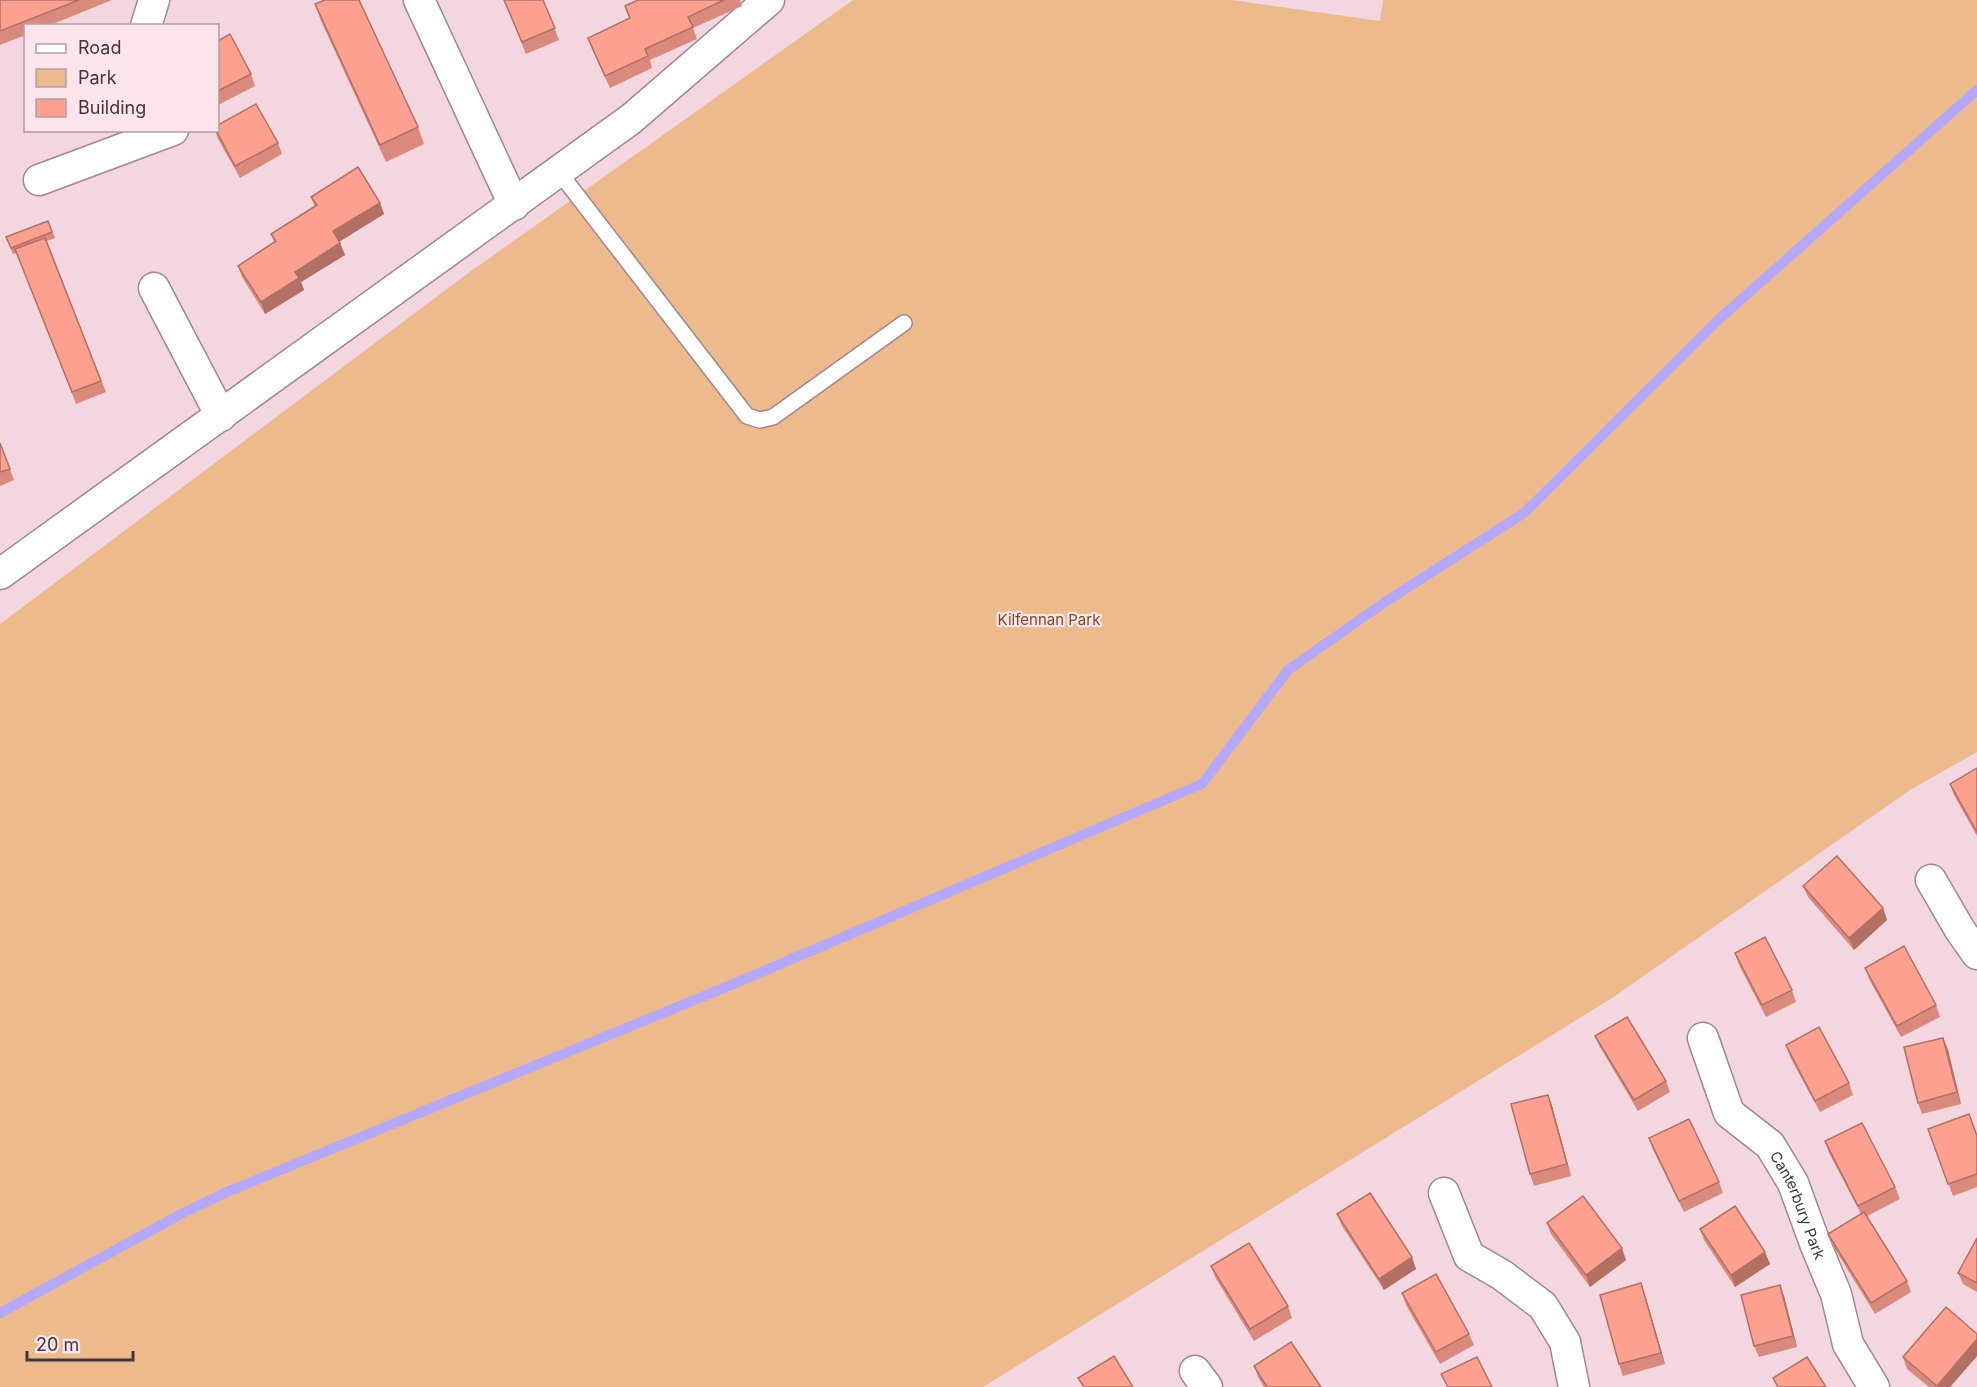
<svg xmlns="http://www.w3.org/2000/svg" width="1977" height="1387" font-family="Inter,sans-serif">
  <rect width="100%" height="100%" fill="#f3d6df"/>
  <polygon fill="#edba8e" points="853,0 1232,0 1380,21 1383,0 1977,0 1977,752 1910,790 1612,998 983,1387 0,1387 0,624 467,274"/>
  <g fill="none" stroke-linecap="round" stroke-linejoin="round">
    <polyline stroke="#b5a8f9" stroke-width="10" points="0,1313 183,1213 227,1192 731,985 1202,784 1288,670 1385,602 1524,513 1717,321 1977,90"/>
    <defs>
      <polyline id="service" points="559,172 747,416 760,420 773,417 904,323"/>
      <g id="minor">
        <polyline points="419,0 514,205"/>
        <polyline points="146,26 154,0"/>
        <polyline points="39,180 173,130"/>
        <polyline points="154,288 221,416"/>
        <polyline points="0,574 631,119 769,0"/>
        <polyline points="1931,880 1960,930 1977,954"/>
        <path id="s1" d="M1703,1038L1729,1113L1770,1145L1793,1183L1816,1246L1836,1294L1848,1344L1874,1387"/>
        <polyline points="1444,1193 1469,1256 1502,1275 1543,1306 1565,1342 1574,1387"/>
        <polyline points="1195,1371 1207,1387"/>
      </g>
    </defs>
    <use href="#service" stroke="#a28790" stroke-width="18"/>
    <use href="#minor" stroke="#a28790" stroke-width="33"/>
    <use href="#service" stroke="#fff" stroke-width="15"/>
    <use href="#minor" stroke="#fff" stroke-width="30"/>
  </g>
  <g fill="#da8a7c">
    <polygon points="0,0 112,0 48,26 26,26 26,35 0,45"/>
    <polygon points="504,0 543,0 559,40 526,54"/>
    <polygon points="638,0 740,0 742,6 693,28 697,39 650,60 652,68 610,88 592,49 588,38 629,18 625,6"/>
    <polygon points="315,4 418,127 424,144 386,162 321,21"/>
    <polygon points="218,41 251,74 255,86 218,105"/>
    <polygon points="215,130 278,143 282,154 240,178 218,139"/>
    <polygon points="311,197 380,203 384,214 339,242 345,255 301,282 304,290 265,314 242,277 238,266 274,242 271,234 315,207"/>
    <polygon points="48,221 55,238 47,241 106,392 76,404 17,253 13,254 6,237"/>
    <polygon points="0,443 14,480 0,486"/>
    <polygon points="1977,768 1977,836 1954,795 1950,784"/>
    <polygon points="1803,886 1883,908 1887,920 1854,950 1808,897"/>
    <polygon points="1735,953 1792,990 1796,1002 1766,1017 1739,965"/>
    <polygon points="1865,968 1936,1005 1940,1017 1901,1037 1869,979"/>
    <polygon points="1595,1036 1666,1081 1670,1092 1638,1111 1600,1047"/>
    <polygon points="1943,1038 1948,1050 1961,1104 1922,1114 1918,1103"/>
    <polygon points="1786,1045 1849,1083 1853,1095 1820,1112 1790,1057"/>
    <polygon points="1548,1095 1552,1106 1571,1176 1534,1186 1530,1174"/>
    <polygon points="1928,1129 1977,1136 1977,1187 1953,1196"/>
    <polygon points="1649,1138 1719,1182 1723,1193 1684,1212 1653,1150"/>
    <polygon points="1825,1141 1895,1187 1900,1199 1867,1216 1907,1281 1911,1292 1875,1314 1833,1246 1828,1234 1861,1214 1829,1153"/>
    <polygon points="1337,1214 1416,1269 1384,1290 1342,1226"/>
    <polygon points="1547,1223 1626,1260 1590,1287 1551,1234"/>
    <polygon points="1700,1229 1765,1252 1770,1264 1735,1287 1704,1240"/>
    <polygon points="1977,1238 1977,1292 1963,1284 1958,1273"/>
    <polygon points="1211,1266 1288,1306 1292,1318 1254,1341 1215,1277"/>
    <polygon points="1641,1283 1645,1295 1665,1364 1623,1376 1619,1364"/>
    <polygon points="1402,1293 1469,1334 1474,1345 1440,1364 1406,1305"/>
    <polygon points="1784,1296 1797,1347 1759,1357 1754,1346"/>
    <polygon points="1977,1334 1977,1356 1950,1387 1929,1387 1907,1369 1903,1357"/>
    <polygon points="1254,1366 1321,1387 1264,1387 1258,1377"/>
  </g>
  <g fill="#b27065">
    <polygon points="380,203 384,214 337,243 333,231"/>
    <polygon points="340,243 345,255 301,282 304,290 265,314 261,302 295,272"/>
    <polygon points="1883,908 1887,920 1854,950 1849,938"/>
    <polygon points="1943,1038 1948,1050 1961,1104 1957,1092"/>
    <polygon points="1548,1095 1552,1106 1571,1176 1567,1164"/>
    <polygon points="1622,1248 1626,1260 1590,1287 1586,1275"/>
    <polygon points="1765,1252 1770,1264 1735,1287 1731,1275"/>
    <polygon points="1412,1257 1416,1269 1384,1290 1379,1279"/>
    <polygon points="1641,1283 1645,1295 1665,1364 1661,1353"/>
    <polygon points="1780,1285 1784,1296 1797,1347 1793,1336"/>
    <polygon points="1977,1339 1977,1356 1950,1387 1937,1387 1937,1386"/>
  </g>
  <g fill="#fea090" stroke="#b27065" stroke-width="1.5">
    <polygon points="0,0 79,0 0,31"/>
    <polygon points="325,0 359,0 418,127 380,145 315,4"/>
    <polygon points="504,0 543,0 555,28 522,42"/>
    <polygon points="638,0 724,0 688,17 693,27 645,49 648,56 605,76 588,38 630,18 625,6"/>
    <polygon points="230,34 251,74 218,91 218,41"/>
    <polygon points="256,104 278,143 235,166 216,130 218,130 218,125"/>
    <polygon points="358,167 380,203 333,231 340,243 295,272 299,278 261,302 238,266 276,241 271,234 317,205 311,197"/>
    <polygon points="48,221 52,232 11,248 6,237"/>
    <polygon points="45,238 101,381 72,392 15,249"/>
    <polygon points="0,443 10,469 0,472"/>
    <polygon points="1977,768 1977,832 1950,784"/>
    <polygon points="1837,856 1883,908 1849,938 1803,886"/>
    <polygon points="1765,937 1792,990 1762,1005 1735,953"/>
    <polygon points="1904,946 1936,1005 1897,1026 1865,968"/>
    <polygon points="1627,1017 1666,1081 1634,1100 1595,1036"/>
    <polygon points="1819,1027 1849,1083 1815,1101 1786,1045"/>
    <polygon points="1943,1038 1957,1092 1918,1103 1904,1047"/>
    <polygon points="1548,1095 1567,1164 1530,1174 1511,1104"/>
    <polygon points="1969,1114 1977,1136 1977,1174 1948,1184 1928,1129"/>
    <polygon points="1689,1119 1719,1182 1679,1201 1649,1138"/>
    <polygon points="1862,1123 1895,1187 1858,1206 1825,1141"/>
    <polygon points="1370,1193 1412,1257 1379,1279 1337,1214"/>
    <polygon points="1583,1196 1622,1248 1586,1275 1547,1223"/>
    <polygon points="1735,1206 1765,1252 1731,1275 1700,1229"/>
    <polygon points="1864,1212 1907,1281 1871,1303 1828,1234"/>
    <polygon points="1977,1238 1977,1283 1958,1273"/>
    <polygon points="1249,1243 1288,1306 1250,1329 1211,1266"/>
    <polygon points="1436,1274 1469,1334 1436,1352 1402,1293"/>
    <polygon points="1641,1283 1661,1353 1619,1364 1600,1295"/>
    <polygon points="1780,1285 1793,1336 1754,1346 1741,1295"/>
    <polygon points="1946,1307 1977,1334 1977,1339 1937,1386 1903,1357"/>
    <polygon points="1291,1342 1321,1387 1267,1387 1254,1366"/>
    <polygon points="1114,1356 1133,1387 1084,1387 1078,1378"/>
    <polygon points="1477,1357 1492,1387 1448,1387 1441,1374"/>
    <polygon points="1807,1357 1826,1387 1778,1387 1773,1378"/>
  </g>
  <g text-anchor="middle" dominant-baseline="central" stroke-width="4.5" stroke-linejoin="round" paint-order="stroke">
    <g font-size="15" fill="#7a4c1d" stroke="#fde4ec">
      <text x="1049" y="619">Kilfennan Park</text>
    </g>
    <g font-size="15" fill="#413639" stroke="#fde4ec">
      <text stroke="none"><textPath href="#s1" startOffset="198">Canterbury Park</textPath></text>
    </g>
  </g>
  <rect x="24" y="24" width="195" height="108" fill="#fde4ec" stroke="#b29ea4" stroke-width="1.5"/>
  <rect x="36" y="44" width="30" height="9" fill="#ffffff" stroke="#b29ea4" stroke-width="1.5"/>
  <text x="78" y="54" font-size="18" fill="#413639">Road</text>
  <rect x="36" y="69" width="30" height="18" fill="#edba8e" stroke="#b29ea4" stroke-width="1.5"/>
  <text x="78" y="84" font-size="18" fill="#413639">Park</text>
  <rect x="36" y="99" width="30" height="18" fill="#fea090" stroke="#b29ea4" stroke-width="1.5"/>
  <text x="78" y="114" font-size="18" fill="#413639">Building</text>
  <path d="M27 1351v9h106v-9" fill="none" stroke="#413639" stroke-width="3"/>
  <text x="36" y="1351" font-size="18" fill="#413639" stroke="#fde4ec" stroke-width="4.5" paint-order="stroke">20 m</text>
</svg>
